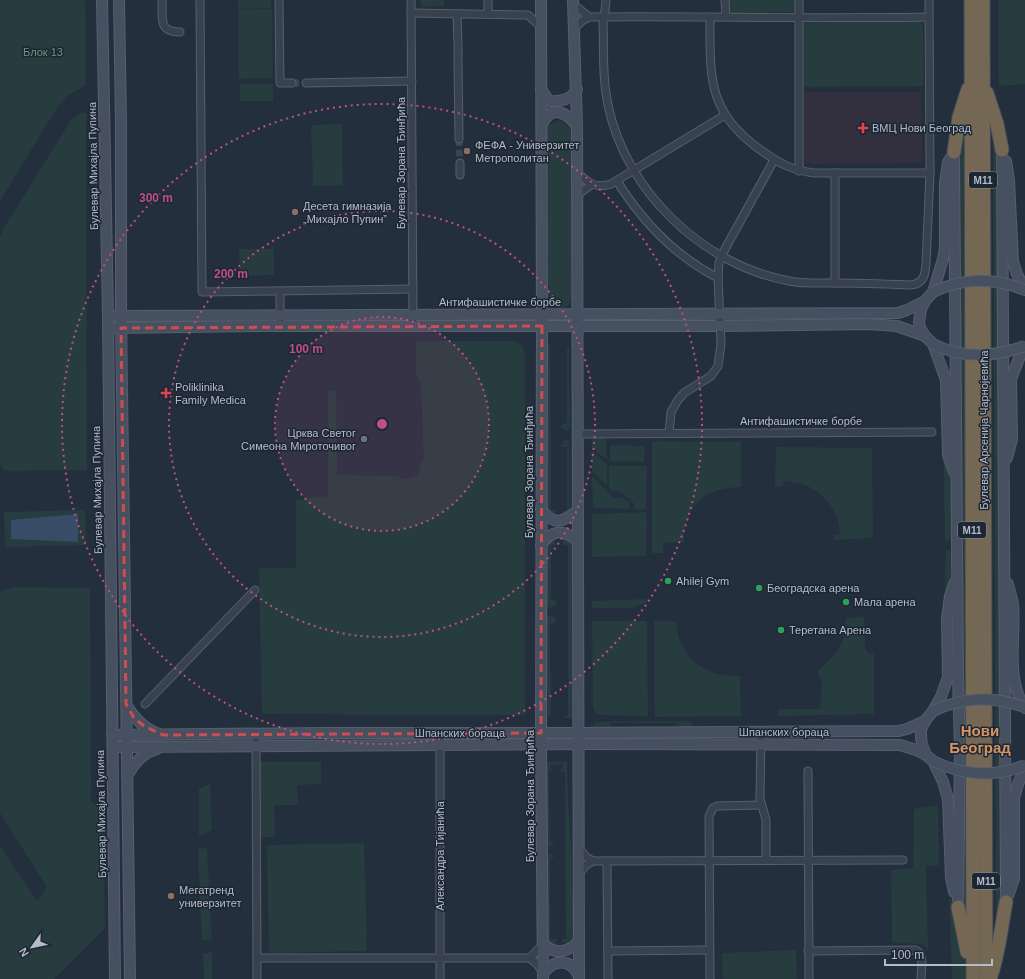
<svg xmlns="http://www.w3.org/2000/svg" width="1025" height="979" font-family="Helvetica,sans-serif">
  <rect width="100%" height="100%" fill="#242f3e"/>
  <polygon fill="#32303f" points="804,92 921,92 922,163 804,164"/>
  <g fill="#263c3f">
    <polygon points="0,0 85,0 86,85 67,96 58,106 0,201"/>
    <polygon points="238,0 271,0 271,8 238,9"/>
    <polygon points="421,0 444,0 444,6 421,7"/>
    <polygon points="728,0 795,0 795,12 730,13 728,12"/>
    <polygon points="998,0 1025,0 1025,84 999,86"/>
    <polygon points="272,9 273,78 239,79 238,10"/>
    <polygon points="910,20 919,21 923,27 923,86 804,87 803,23"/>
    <rect x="240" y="84" width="33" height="17"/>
    <polygon points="81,113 86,113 87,470 11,471 4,470 0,464 0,237 4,228 71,120"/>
    <path d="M561,121L570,128L572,134L574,290C573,294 572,300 569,304C562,311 552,308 549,299C546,288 549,266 548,253C548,241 546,229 545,216C544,187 546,156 546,127L555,122Z"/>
    <polygon points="964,122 967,929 962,903 960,154"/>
    <polygon points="342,124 343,185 313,186 311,125"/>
    <polygon points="993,130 997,154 998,253 1000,903 996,932"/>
    <polygon points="239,249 274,249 274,275 240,276"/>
    <polygon points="416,341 515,341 522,345 525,354 525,715 262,714 259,568 296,568 296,500 328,496 328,391 336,391 337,475 396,476 406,479 413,478 418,474 421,463 424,460 421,385 416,373"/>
    <polygon points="545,342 550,344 551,510 556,510 553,517 547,513 545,504"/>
    <polygon points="567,347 569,348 570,428 568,431 566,431 561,427 562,424 567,423"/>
    <polygon points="943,432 945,453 952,490 952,537 948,541 945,541"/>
    <polygon points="594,437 606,437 607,460 592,448 592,438"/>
    <polygon points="566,439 569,442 570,509 569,514 564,517 562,511 567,510 567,447 561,447 563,441"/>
    <path d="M652,441L741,442V487C705,488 684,504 684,542L663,543V553H652Z"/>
    <polygon points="610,445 645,446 644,462 610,461"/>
    <path d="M776,447L872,448L873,538L834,540V535H840C840,504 813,481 784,481L783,486H775Z"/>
    <polygon points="592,451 607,464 607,485 592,472"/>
    <path d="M609,466H647L646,509H634V503L631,502V499L627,498C624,493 619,491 613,491L609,487Z"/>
    <polygon points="592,476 614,498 621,497 629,502 630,509 593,508"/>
    <polygon points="85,510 86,545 5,547 4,512"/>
    <polygon points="647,512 646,556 592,557 592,514"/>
    <polygon points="553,538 555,540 555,545 551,545 551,599 556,600 556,604 550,608 547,606 545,601 546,543"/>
    <polygon points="565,539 568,539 572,545 573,554 574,710 572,718 565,718 565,716 568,716 568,545 563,545 563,540"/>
    <polygon points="946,549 949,550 952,555 953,563 944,620"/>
    <polygon points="13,587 90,588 91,802 103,804 105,928 54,979 0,979 0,846 37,901 47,887 0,813 0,595 2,591"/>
    <polygon points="647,599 646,603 636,605 633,608 594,608 592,606 592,601"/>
    <path d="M550,615C555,617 556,618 556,623H550L551,716H548L545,620V618Z"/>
    <path d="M864,616L865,649L869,654H874V714L778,716L779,709H820L822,681L817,672C836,654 846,646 846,618Z"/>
    <polygon points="592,621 647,621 648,716 600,715 595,712 593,708"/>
    <path d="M654,621L676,622C679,659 705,677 740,676L741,716L655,717Z"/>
    <polygon points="688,721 692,723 693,728 680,728 675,723 609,723 613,728 592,728 595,722"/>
    <polygon points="669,736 740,736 740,737 708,738 690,741 622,739"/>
    <polygon points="259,762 321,762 321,784 297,785 298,805 274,805 275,837 260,837"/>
    <polygon points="544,762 567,762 568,803 572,860 574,939 571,944 567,945 565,942 562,942 562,939 566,939 565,772 560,771 564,766 561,764 551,765 551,768 553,771 549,771 550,842 555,842 550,846 546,845"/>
    <polygon points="210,784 212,830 199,836 199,789"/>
    <polygon points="938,805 939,865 926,866 928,950 923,944 892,943 891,870 913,868 914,809"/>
    <polygon points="364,843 367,941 366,940 366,951 269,953 267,845"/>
    <polygon points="207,848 212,941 202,940 198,849"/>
    <polygon points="550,854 553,855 555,857 550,858 550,939 557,939 557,941 554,945 546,941 546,855"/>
    <polygon points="949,889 964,955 967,979 952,979"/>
    <polygon points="796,950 797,979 723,979 722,953"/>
    <polygon points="212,952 212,979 204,979 203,954"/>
  </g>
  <polygon fill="#394c67" points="78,514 78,542 11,539 11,520"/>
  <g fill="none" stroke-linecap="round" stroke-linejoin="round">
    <g stroke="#3a4453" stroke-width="7" stroke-dasharray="7 3.5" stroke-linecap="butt">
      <polyline points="292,83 306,83"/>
      <polyline points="459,139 460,163"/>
    </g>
    <defs>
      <g id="street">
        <path d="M162,0C163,17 157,32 180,32"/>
        <polyline points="200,0 202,292 413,289"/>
        <polyline points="279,0 280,83 292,83"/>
        <polyline points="411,0 413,326"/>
        <path d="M606,0L605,11L603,18C604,47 602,76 608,105C626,192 703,265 789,281C804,284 819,283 835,283C860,283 885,284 910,285C924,284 925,275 926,264L930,173L929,0"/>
        <polyline points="725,0 726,17"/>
        <polyline points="799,0 799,171"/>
        <polyline points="573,7 578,8 589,17"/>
        <polyline points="411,13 528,15 541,27"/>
        <polyline points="457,14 458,43"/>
        <polyline points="488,14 488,0"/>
        <path d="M710,17C710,77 707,113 762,151C780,164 792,170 814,173H930"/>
        <path d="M574,29L582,21L589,17C702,16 816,19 929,17"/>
        <polyline points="458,47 458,55"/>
        <polyline points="458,59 459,139"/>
        <polyline points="306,83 412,81"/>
        <polyline points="460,163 460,175"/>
        <path d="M577,172C588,183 595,189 611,184L725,115"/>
        <path d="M617,181C642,221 675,256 718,278"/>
        <polyline points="577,195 591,185"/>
        <polyline points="835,283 835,173"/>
        <polyline points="280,291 280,326"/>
        <polyline points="669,433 671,412 678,400 684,393 711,376 718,366 721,344 718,278 719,263 725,249 774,160"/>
        <polyline points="578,434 932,432"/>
        <polyline points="145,704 255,590"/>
        <polyline points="761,731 760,799 766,820 766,860"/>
        <polyline points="256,734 257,979"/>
        <polyline points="808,771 809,979"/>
        <polyline points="579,848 586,857 593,861"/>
        <polyline points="607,861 608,979"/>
        <polyline points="579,874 586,865 593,861 903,860"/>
        <polyline points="608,951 709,950"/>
        <path d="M808,951L916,950C925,954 921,970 921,979"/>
        <polyline points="257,958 530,958 543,944"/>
        <polyline points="530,958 537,964 543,972"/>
        <polyline points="440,979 440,733"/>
        <polyline points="710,979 709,816 713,808 717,806 761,805"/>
      </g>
      <g id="secondary">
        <polyline points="102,0 108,316 115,979"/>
        <polyline points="119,0 121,122 121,316 130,979"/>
        <polyline points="541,0 542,326 541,744 543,979"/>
        <polyline points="573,0 577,126 579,979"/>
        <path d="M541,89L549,101C561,102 571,100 577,89"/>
        <path d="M542,124C552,104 566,112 577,126"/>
        <polyline points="1002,150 1006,902"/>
        <polyline points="954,152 958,675 960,750 958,907"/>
        <polyline points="952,156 948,162 945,183 945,248 943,259 933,292 925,301 921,309 919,322 920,328 925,336 933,344 946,380 948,455 954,472"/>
        <polyline points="1006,161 1009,180 1013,262 1017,274 1025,290"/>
        <polyline points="116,316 898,313 907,310 925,301"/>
        <polyline points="115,328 263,326 720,326 868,324 897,326 925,336"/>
        <polyline points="1007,458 1012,439 1011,379 1020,356 1025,347"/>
        <path d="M541,509C553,526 563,523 578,510"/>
        <path d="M541,546C551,529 563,529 578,541"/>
        <path d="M1008,584C1009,590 1012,598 1013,605C1016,638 1005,678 1025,708"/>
        <path d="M127,706C135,719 144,729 159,734"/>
        <polyline points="112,735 321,733 578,733 899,731 907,729 925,721"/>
        <polyline points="120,747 590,744 900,745 916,750 926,755"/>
        <path d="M127,776C135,763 142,753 157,749"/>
        <polyline points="954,892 951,878 948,799 943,782 933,761 926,755 922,745 921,737 921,729 925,721 933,711 941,697 948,677 947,618 950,596 955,582"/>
        <polyline points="1008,896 1014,879 1014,798 1018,784 1025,768"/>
        <path d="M543,944C555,955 568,953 579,941"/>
        <path d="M543,973C555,959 570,958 579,976"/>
      </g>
      <g id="highway">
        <polyline points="971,0 973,979"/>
        <polyline points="983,0 986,979"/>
        <polyline points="987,93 997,124 1002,150"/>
        <polyline points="954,152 959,117 968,89"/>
        <polyline points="958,907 967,952"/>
        <path d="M990,979C999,954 1001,928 1006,902"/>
      </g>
    </defs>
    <use href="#street" stroke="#565f6c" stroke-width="9"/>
    <use href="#secondary" stroke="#565f6c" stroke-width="12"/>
    <use href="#highway" stroke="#434c59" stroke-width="15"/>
    <use href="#street" stroke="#38414e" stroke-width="7"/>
    <use href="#secondary" stroke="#465061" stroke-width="10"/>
    <use href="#highway" stroke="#746855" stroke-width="13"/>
    <defs>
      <g id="secondary-bridge">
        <path d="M933,292C962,278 994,277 1024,290"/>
        <path d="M933,344C962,359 995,357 1025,346"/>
        <path d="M933,711C962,697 995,696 1024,707"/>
        <path d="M933,761C961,775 995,778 1025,765"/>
      </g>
    </defs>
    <use href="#secondary-bridge" stroke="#565f6c" stroke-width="12" stroke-linecap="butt"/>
    <use href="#secondary-bridge" stroke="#465061" stroke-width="10"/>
  </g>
  <path fill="none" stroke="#ce4d50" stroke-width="3" stroke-dasharray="8 5" stroke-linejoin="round" d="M542,326L541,733L163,735L144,726L134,718L126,704L121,328Z"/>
  <circle cx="382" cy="424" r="107" fill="#bd5182" fill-opacity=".12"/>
  <g fill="none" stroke="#bd5182" stroke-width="2" stroke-dasharray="2 4">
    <circle cx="382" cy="424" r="107"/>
    <circle cx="382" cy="424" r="213"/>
    <circle cx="382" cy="424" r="320"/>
  </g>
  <g fill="#e0444e" stroke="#1d2633" stroke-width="1.5">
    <path d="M861 122h4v4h4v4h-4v4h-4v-4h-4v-4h4z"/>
    <path d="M164 387h4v4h4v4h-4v4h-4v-4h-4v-4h4z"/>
  </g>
  <g fill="#8d6e63" stroke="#1d2633" stroke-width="1.5">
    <circle cx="467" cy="151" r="4"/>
    <circle cx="295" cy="212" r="4"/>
    <circle cx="171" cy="896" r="4"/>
  </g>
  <circle fill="#6b7280" stroke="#1d2633" stroke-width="1.5" cx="364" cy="439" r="4"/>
  <g fill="#2e9e5b" stroke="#1d2633" stroke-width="1.5">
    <circle cx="668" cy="581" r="4"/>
    <circle cx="759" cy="588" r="4"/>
    <circle cx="846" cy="602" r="4"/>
    <circle cx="781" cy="630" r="4"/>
  </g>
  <g text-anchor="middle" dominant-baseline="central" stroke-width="3" stroke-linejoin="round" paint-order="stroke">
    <g fill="#1d2633" stroke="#878f9c" stroke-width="1">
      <rect x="969" y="172" width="28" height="16" rx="3"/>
      <rect x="958" y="522" width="28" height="16" rx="3"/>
      <rect x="972" y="873" width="28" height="16" rx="3"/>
    </g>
    <g font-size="10" font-weight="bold" fill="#b4bcc9">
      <text x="983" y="180">M11</text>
      <text x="972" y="530">M11</text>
      <text x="986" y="881">M11</text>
    </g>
    <g font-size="11" fill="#6b9a76" stroke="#1d2633">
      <text x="43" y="52">Блок 13</text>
    </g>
    <g font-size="11" fill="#b4bcc9" stroke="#1d2633" text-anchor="start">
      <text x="872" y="128">ВМЦ Нови Београд</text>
      <text x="475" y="145">ФЕФА - Универзитет<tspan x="475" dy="13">Метрополитан</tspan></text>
      <text x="303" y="206">Десета гимназија<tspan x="303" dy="13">„Михајло Пупин”</tspan></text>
      <text x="175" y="387">Poliklinika<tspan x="175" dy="13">Family Medica</tspan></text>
      <text x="356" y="433" text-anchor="end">Црква Светог<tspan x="356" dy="13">Симеона Мироточивог</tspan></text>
      <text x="676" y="581">Ahilej Gym</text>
      <text x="767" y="588">Београдска арена</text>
      <text x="854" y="602">Мала арена</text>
      <text x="789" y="630">Теретана Арена</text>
      <text x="179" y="890">Мегатренд<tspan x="179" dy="13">универзитет</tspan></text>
    </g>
    <g font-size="11" fill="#b4bcc9" stroke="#1d2633">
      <text transform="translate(401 163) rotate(-90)">Булевар Зорана Ђинђића</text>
      <text transform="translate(93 166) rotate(-91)">Булевар Михајла Пупина</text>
      <text x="500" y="302">Антифашистичке борбе</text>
      <text x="801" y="421">Антифашистичке борбе</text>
      <text transform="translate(984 430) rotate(-90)">Булевар Арсенија Чарнојевића</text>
      <text transform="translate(529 472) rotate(-90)">Булевар Зорана Ђинђића</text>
      <text transform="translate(97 490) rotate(-91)">Булевар Михајла Пупина</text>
      <text x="784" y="732">Шпанских бораца</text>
      <text x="460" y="733">Шпанских бораца</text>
      <text transform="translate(530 796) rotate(-90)">Булевар Зорана Ђинђића</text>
      <text transform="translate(101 814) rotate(-91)">Булевар Михајла Пупина</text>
      <text transform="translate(440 856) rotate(-90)">Александра Тијанића</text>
    </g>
    <g font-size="15" font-weight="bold" fill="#d59563" stroke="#1d2633">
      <text x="980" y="730">Нови<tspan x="980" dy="17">Београд</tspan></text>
    </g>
  </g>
  <circle cx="382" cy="424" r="6" fill="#bd5182" stroke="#1d2633" stroke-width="2"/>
  <g font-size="12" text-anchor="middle" font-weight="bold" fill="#bd5182" stroke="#1d2633" stroke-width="3" stroke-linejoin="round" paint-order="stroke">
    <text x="156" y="202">300 m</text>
    <text x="231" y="278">200 m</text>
    <text x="306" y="353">100 m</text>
  </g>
  <g transform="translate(32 947) rotate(237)" stroke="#1d2633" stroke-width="3" paint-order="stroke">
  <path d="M0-3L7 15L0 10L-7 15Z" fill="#b4bcc9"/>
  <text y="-6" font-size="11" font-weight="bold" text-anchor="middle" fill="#b4bcc9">N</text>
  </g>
  <path d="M885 959v6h107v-6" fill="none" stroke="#b4bcc9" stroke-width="2"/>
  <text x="891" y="959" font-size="12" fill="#b4bcc9" stroke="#1d2633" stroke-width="3" paint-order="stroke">100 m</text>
</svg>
